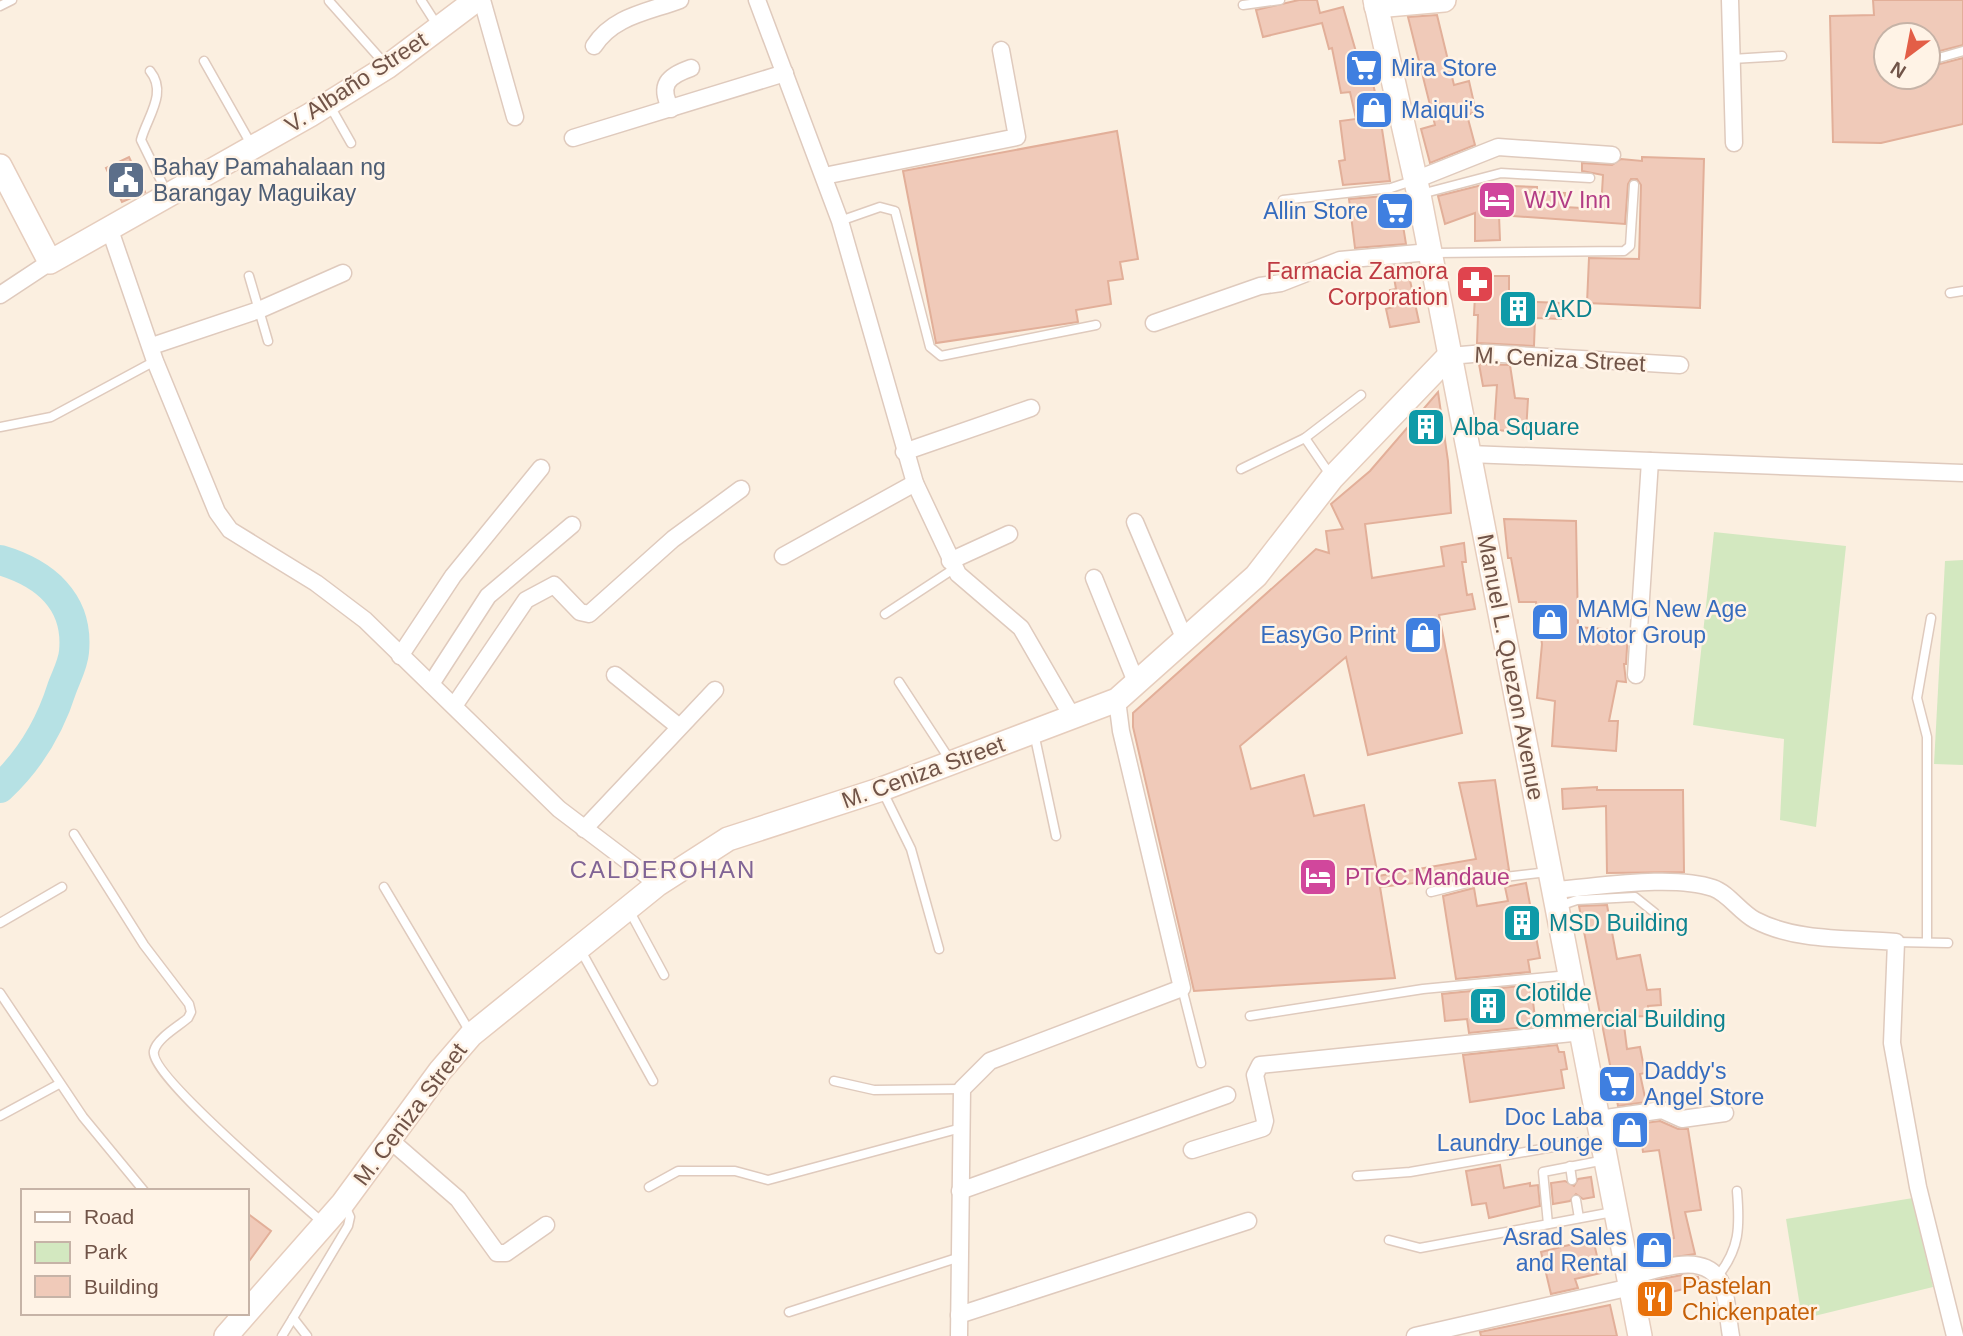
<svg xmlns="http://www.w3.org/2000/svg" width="1963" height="1336" font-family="Helvetica,sans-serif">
  <rect width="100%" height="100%" fill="#fbefe0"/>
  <g fill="#d3e8c0">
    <polygon points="1714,532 1846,546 1816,827 1780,820 1784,739 1693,725"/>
    <polygon points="1963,560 1963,765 1934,764 1945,561"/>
    <polygon points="1913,1198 1933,1287 1802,1319 1786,1219"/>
  </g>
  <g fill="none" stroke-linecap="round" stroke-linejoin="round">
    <path stroke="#b6e1e4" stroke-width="30" d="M0,560C44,573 79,601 74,652C73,664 66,677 62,688C50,726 29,761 0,788"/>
  </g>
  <g fill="#f0cab9" stroke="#e2af99" stroke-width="2">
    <polygon points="1299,0 1317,0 1320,13 1343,7 1359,62 1368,60 1380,116 1390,181 1343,185 1339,161 1345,160 1340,121 1356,119 1350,92 1341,93 1332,48 1329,49 1322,23 1263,37 1256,10"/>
    <polygon points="1873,0 1963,0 1963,45 1928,54 1928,35 1886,35 1886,77 1928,77 1928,67 1963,58 1963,124 1881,143 1833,142 1830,16 1874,15"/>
    <polygon points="1437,15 1454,85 1469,81 1476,112 1467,115 1475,145 1430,163 1421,129 1435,125 1408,17"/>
    <polygon points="1117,131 1138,259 1120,262 1123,279 1108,281 1111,304 1076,310 1078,322 936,343 903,171"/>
    <polygon points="129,157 145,192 122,202 106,168"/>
    <polygon points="1642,157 1704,159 1700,308 1587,303 1589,258 1639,259 1641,185 1637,179 1631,179 1628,184 1625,224 1499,215 1500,240 1475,241 1475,213 1445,224 1438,196 1482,185 1537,187 1537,192 1565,193 1564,207 1601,209 1603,175 1582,171 1582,163 1612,165 1621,159 1642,161"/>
    <polygon points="1398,195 1406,244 1355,248 1349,199"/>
    <polygon points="1411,264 1412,271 1408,271 1419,322 1390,327 1386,309 1393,307 1390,290 1396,289 1392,266"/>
    <polygon points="1469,276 1509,276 1509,301 1561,303 1561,319 1535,318 1534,346 1477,343 1478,315 1474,315 1475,295 1469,295"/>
    <polygon points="1479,364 1510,365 1515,398 1528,399 1526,432 1494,430 1497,385 1483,386"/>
    <polygon points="1438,392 1448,461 1451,513 1365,524 1372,578 1444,566 1441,547 1464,543 1466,562 1462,562 1467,595 1472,594 1475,609 1439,615 1462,733 1368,755 1346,657 1240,746 1251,789 1304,775 1314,816 1364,805 1378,876 1476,859 1459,783 1495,780 1509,870 1440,883 1440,880 1380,887 1395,978 1194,991 1133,727 1133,713 1316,549 1329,553 1326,531 1343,529 1331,504 1370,471"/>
    <polygon points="1504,519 1576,521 1578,627 1628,631 1626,664 1624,664 1626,682 1617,681 1609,721 1618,721 1616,751 1552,746 1555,701 1537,698 1542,644 1536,602 1519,602 1511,558 1508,558"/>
    <polygon points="1597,787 1597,790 1683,790 1684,872 1607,873 1606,806 1563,809 1562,789"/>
    <polygon points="1526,883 1540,958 1528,960 1530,972 1456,979 1443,896 1474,888 1477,906 1508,901 1505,887"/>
    <polygon points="1607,905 1617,959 1640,955 1647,990 1660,989 1661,1005 1648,1006 1648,1016 1623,1017 1627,1049 1640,1047 1645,1073 1640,1074 1646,1102 1618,1106 1579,906"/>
    <polygon points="1531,985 1536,1026 1469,1033 1467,1019 1445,1021 1442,994"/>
    <polygon points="1557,1045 1559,1052 1564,1052 1567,1069 1561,1070 1564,1088 1470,1102 1463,1055"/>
    <polygon points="1660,1121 1678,1129 1688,1129 1701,1210 1685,1212 1695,1254 1649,1261 1645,1245 1674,1238 1659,1150 1643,1152 1641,1138 1625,1142 1622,1126"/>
    <polygon points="1500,1165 1504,1188 1530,1183 1530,1186 1538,1185 1540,1206 1489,1218 1486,1203 1472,1205 1466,1171"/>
    <polygon points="1591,1177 1594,1197 1583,1199 1576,1194 1570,1201 1553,1204 1551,1183 1565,1181 1574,1186 1578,1179"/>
    <polygon points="247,1213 271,1231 247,1264"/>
    <polygon points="1593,1239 1601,1273 1575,1279 1578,1288 1551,1294 1541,1252"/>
    <polygon points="1682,1275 1698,1277 1700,1285 1659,1295 1656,1280"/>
    <polygon points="1610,1305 1617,1336 1481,1336 1480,1332"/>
  </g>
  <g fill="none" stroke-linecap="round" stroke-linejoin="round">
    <defs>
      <g id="lane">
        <polyline points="421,0 437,25"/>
        <polyline points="329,1 385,64"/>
        <polyline points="1243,5 1280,0"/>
        <polyline points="0,6 12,0"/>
        <polyline points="1732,59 1782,56"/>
        <polyline points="204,61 251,144"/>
        <polyline points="1928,61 1963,51"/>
        <path d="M150,71C168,93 147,117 141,140L167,193"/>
        <polyline points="330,106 351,143"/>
        <polyline points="1421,194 1501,173 1590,178"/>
        <polyline points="1283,200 1391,188 1415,180"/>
        <polyline points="840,221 880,207 895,211 930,347 941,356 1096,325"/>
        <polyline points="1434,253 1624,251 1630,246 1634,185"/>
        <polyline points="249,276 268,341"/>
        <polyline points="1950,293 1963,291"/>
        <polyline points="0,427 51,417 155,361"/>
        <polyline points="1305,438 1361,395"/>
        <polyline points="1241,469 1305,438 1331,476"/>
        <polyline points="885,614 955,568"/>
        <polyline points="899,682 950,760"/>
        <polyline points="1034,733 1056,836"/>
        <polyline points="883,792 911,849 939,949"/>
        <path d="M74,834L144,945L189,1004L191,1012L188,1018C179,1026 157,1038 154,1051C148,1075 298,1200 322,1222"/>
        <polyline points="384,887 470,1032"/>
        <polyline points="1431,892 1479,880 1548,872"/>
        <polyline points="1559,906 1577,900 1635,897 1655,913"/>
        <polyline points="629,910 664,975"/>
        <polyline points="0,923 62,887"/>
        <polyline points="1896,942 1948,943"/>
        <polyline points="1927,942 1927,737 1917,698 1931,618"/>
        <polyline points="580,949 653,1081"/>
        <polyline points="1182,988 1201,1063"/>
        <polyline points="0,993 83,1117 144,1191"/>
        <polyline points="1250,1016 1423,989 1569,975"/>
        <polyline points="834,1081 874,1090 962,1089"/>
        <polyline points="0,1116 59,1084"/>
        <polyline points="1570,1166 1572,1180"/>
        <polyline points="1357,1176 1410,1172 1599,1139"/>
        <polyline points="649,1187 678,1171 735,1171 768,1180 961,1128"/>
        <polyline points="1576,1200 1579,1218"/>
        <polyline points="1548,1224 1543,1172 1605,1160"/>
        <polyline points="1389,1240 1420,1248 1613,1212"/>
        <path d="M1717,1277C1740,1249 1740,1227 1737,1191"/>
        <polyline points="789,1312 960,1257"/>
        <polyline points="282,1336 293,1318"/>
        <polyline points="307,1336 293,1318 348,1226 350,1217 345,1206"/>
      </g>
      <g id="street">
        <polyline points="482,0 515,117"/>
        <polyline points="757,0 840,221 915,483 958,574 1021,628 1073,718"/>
        <polyline points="1730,0 1734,143"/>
        <path d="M594,46C613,16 648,12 680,0"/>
        <path d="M671,109C658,85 668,76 691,68"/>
        <polyline points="573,138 785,73"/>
        <polyline points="824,176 1017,137 1001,50"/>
        <polyline points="1415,180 1498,147 1612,155"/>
        <polyline points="110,230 155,361 217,512 230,530 316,583 365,620 559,809 658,884"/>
        <polyline points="0,295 50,262"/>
        <polyline points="1154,323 1260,286 1281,283 1340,260 1430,252"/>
        <polyline points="152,346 259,310 343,273"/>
        <polyline points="1449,356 1485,353 1680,365"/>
        <polyline points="904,452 1031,408"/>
        <polyline points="1469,454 1963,473"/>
        <polyline points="1135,522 1185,640"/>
        <polyline points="783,556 915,483"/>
        <polyline points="950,561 1009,534"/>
        <polyline points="1094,578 1136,682"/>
        <polyline points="400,656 453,576 541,468"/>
        <polyline points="615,675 678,726"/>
        <polyline points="1636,675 1650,461"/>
        <polyline points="431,684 488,596 572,525"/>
        <polyline points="454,706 526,600 554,585 580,612 589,614 673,539 741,489"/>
        <polyline points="584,829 715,690"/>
        <path d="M1554,890C1598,887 1672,874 1713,888C1728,893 1740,912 1755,920C1797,942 1850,938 1896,942L1892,1043L1918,1187L1955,1336"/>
        <polyline points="1599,1119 1662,1110 1682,1119 1725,1113"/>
        <polyline points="390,1140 458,1199 497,1253 506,1253 546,1225"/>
        <polyline points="1192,1150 1263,1128 1265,1121 1255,1075 1260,1065 1582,1032"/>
        <polyline points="960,1191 1227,1095"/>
        <path d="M1629,1277C1657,1270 1708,1248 1723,1287C1728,1302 1728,1321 1731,1336"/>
        <polyline points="959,1315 1248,1221"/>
        <polyline points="959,1336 962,1089 990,1061 1182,988 1121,731 1117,700"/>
        <polyline points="1415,1336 1631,1287"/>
      </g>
      <g id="secondary">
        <polyline points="1375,0 1419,195 1640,1336"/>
        <polyline points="1376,6 1444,0"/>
        <polyline points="0,166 50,262 310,115 387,67 476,0"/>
        <polyline points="226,1336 343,1203 440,1071 471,1035 658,884 728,839 882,789 1117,700 1256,576 1332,478 1449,356"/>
      </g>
    </defs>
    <use href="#lane" stroke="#dfcabd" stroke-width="11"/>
    <use href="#street" stroke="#dfcabd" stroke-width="19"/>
    <use href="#secondary" stroke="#e6cdbd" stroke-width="26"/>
    <use href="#lane" stroke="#fff" stroke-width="8"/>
    <use href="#street" stroke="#fff" stroke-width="16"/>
    <use href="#secondary" stroke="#fff" stroke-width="23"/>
  </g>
  <defs>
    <symbol id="supermarket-square" viewBox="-11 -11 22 22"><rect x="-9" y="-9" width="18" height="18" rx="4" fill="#3f7fe0" stroke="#fff3e6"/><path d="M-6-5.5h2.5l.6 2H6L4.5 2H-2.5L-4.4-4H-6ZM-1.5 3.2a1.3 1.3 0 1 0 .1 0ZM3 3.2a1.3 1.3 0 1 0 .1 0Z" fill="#fff"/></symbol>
    <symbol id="shop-square" viewBox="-11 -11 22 22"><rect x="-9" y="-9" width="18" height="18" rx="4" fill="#3f7fe0" stroke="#fff3e6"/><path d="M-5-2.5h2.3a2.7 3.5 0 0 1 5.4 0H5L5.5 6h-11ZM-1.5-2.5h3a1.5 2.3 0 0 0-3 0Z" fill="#fff"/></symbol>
    <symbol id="civic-square" viewBox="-11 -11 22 22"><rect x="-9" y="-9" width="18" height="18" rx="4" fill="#5c6f8a" stroke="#fff3e6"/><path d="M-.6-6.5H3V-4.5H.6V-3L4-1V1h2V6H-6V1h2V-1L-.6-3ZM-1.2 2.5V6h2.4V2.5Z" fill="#fff"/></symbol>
    <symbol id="hotel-square" viewBox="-11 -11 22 22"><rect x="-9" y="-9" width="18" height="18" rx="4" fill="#d1479c" stroke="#fff3e6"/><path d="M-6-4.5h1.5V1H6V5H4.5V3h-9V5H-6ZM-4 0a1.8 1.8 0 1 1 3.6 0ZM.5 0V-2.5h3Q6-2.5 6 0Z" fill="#fff"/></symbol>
    <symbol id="pharmacy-square" viewBox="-11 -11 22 22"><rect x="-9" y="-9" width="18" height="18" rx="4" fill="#e0444e" stroke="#fff3e6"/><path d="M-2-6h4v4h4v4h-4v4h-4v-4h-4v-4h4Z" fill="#fff"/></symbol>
    <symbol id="building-square" viewBox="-11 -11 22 22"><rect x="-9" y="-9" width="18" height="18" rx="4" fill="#0f9aa8" stroke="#fff3e6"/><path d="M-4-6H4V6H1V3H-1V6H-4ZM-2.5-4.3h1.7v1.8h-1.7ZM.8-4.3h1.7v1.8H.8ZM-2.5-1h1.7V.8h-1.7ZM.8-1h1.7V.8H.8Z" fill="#fff"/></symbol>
    <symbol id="restaurant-square" viewBox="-11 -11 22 22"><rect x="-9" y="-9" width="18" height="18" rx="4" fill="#e8710a" stroke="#fff3e6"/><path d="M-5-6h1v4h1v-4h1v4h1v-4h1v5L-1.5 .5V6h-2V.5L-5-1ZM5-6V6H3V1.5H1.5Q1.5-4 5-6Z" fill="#fff"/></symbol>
  </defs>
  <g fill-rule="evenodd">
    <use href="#supermarket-square" x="1342" y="46" width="44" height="44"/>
    <use href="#shop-square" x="1352" y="88" width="44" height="44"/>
    <use href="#civic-square" x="104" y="158" width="44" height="44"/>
    <use href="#hotel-square" x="1475" y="178" width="44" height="44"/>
    <use href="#supermarket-square" x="1373" y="189" width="44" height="44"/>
    <use href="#pharmacy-square" x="1453" y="262" width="44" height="44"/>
    <use href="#building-square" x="1496" y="287" width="44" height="44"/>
    <use href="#building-square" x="1404" y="405" width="44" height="44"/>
    <use href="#shop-square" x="1528" y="600" width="44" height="44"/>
    <use href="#shop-square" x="1401" y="613" width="44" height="44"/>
    <use href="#hotel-square" x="1296" y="855" width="44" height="44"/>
    <use href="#building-square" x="1500" y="901" width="44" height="44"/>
    <use href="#building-square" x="1466" y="984" width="44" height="44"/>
    <use href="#supermarket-square" x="1595" y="1062" width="44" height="44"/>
    <use href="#shop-square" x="1608" y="1108" width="44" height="44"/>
    <use href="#shop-square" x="1632" y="1228" width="44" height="44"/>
    <use href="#restaurant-square" x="1633" y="1277" width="44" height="44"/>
  </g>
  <g text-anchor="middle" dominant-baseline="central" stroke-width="5" stroke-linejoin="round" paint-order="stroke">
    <g font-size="23" fill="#366cbe" stroke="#fff3e6" text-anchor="start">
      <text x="1391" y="68">Mira Store</text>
      <text x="1401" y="110">Maiqui's</text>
      <text x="1368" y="211" text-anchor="end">Allin Store</text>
      <text x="1577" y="609">MAMG New Age<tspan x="1577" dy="26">Motor Group</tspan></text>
      <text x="1396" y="635" text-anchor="end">EasyGo Print</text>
      <text x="1644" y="1071">Daddy's<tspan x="1644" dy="26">Angel Store</tspan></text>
      <text x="1603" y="1117" text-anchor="end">Doc Laba<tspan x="1603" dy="26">Laundry Lounge</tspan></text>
      <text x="1627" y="1237" text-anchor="end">Asrad Sales<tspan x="1627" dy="26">and Rental</tspan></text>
    </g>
    <g font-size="23" fill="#715448" stroke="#fff3e6">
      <text transform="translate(356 82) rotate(-33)">V. Albaño Street</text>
      <text transform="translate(1560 359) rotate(3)">M. Ceniza Street</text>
      <text transform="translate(1511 667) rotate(79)">Manuel L. Quezon Avenue</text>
      <text transform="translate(923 772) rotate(-20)">M. Ceniza Street</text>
      <text transform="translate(410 1114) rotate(-53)">M. Ceniza Street</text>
    </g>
    <g font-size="23" fill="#4e5e75" stroke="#fff3e6" text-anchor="start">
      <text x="153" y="167">Bahay Pamahalaan ng<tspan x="153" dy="26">Barangay Maguikay</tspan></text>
    </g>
    <g font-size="23" fill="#b23c85" stroke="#fff3e6" text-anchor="start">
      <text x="1524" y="200">WJV Inn</text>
      <text x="1345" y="877">PTCC Mandaue</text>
    </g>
    <g font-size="23" fill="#be3a42" stroke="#fff3e6" text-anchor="end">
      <text x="1448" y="271">Farmacia Zamora<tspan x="1448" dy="26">Corporation</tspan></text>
    </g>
    <g font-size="23" fill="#0d838f" stroke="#fff3e6" text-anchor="start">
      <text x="1545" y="309">AKD</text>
      <text x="1453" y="427">Alba Square</text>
      <text x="1549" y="923">MSD Building</text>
      <text x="1515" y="993">Clotilde<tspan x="1515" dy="26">Commercial Building</tspan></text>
    </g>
    <g font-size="23" fill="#c56008" stroke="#fff3e6" text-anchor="start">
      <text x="1682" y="1286">Pastelan<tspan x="1682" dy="26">Chickenpater</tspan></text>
    </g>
    <g font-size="24" letter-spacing="2" fill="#806495" stroke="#fff3e6">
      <text x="663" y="869">CALDEROHAN</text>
    </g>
  </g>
  <rect x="21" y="1189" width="228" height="126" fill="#fff3e6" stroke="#c6b3a7" stroke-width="2"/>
  <rect x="35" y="1212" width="35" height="10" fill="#ffffff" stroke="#c6b3a7" stroke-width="2"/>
  <text x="84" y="1224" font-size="21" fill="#715448">Road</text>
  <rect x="35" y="1242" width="35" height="21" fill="#d3e8c0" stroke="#c6b3a7" stroke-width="2"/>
  <text x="84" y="1259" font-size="21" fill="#715448">Park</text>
  <rect x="35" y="1276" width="35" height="21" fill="#f0cab9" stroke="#c6b3a7" stroke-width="2"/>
  <text x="84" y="1294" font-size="21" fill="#715448">Building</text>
  <g transform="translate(1907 56) rotate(212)"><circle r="33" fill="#fff3e6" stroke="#c6b3a7" stroke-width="2"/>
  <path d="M0-5L12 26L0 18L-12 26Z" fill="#e35e47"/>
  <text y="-10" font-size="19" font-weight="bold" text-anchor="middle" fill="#715448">N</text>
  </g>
</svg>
